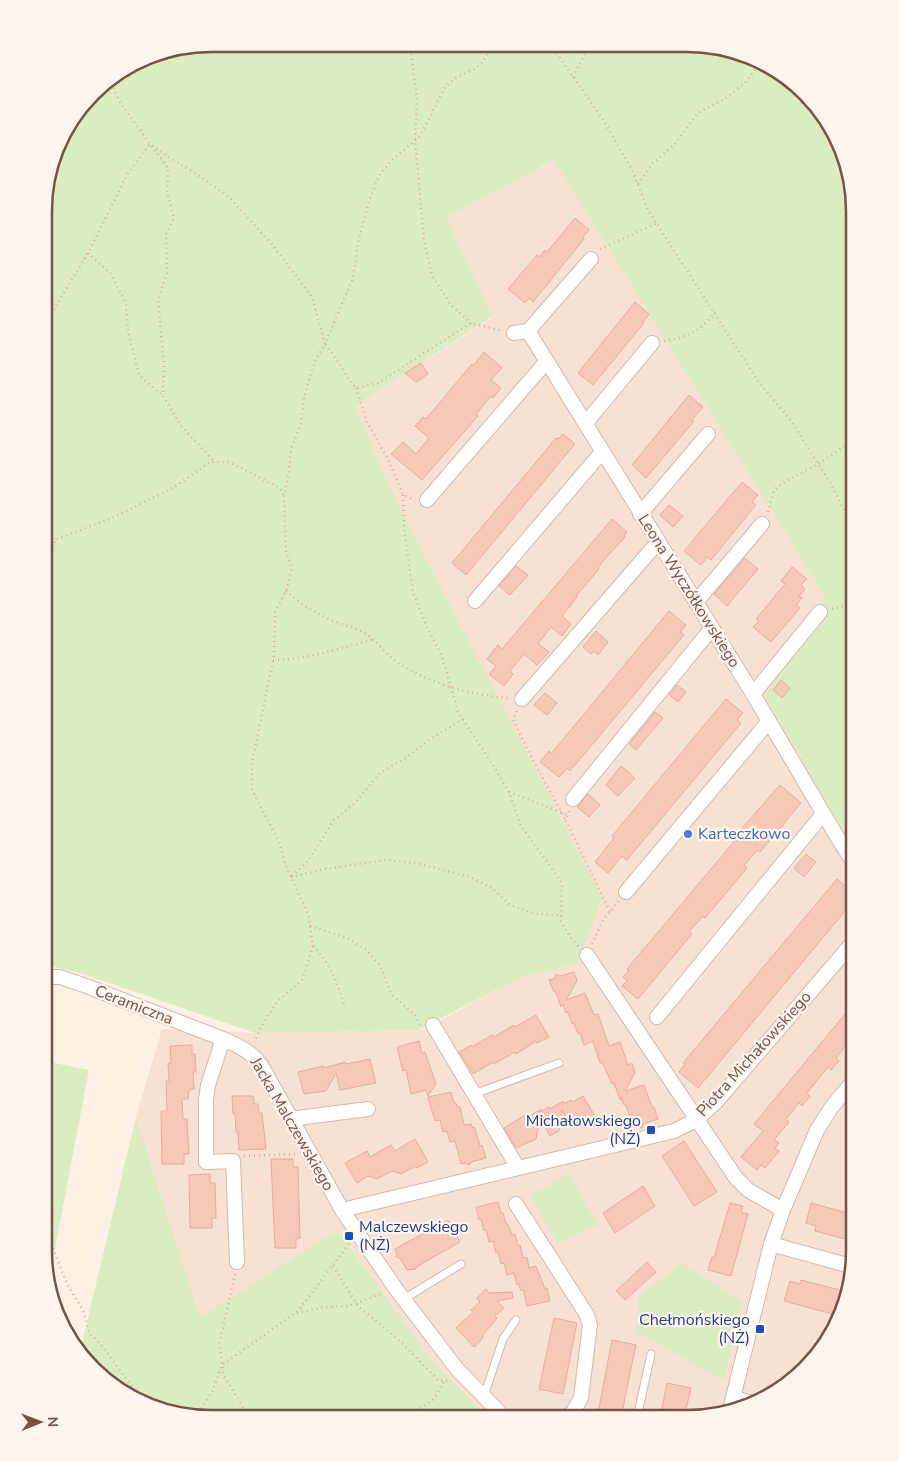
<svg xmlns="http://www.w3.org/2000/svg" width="899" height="1462" font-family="'Nunito Sans',sans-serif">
  <rect width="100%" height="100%" fill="#fef0e4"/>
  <polygon fill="#f7e1d2" points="555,160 825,596 766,697 855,850 855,1262 846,1305 821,1352 752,1406 688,1418 488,1418 431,1359 337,1230 200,1319 136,1117 162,1029 264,1033 422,1030 523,976 577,964 355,406 493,317 446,218"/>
  <g fill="#daedc1">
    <polygon points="211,44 710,45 790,79 843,147 855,211 855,850 765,697 825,596 554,160 446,218 493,316 355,406 388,485 602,898 577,964 523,976 418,1030 264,1033 252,1032 83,974 44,964 45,190 61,137 101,86 147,56"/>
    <polygon points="44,1061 89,1070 49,1279 44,1251"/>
    <polygon points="136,1117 200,1318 337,1230 431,1359 488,1418 190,1417 110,1384 81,1347"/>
    <polygon points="569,1174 598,1225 558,1243 530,1196"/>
    <polygon points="681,1263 742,1302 724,1380 636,1332 639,1297"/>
  </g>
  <g fill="#f6c8b9" stroke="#ebab98">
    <polygon points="575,218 589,230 583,237 584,239 533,302 529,298 525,303 508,289 537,255 539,257 545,250 547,252"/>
    <polygon points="635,302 649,314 643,322 644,323 593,385 578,373"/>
    <polygon points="484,352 502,368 491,380 501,388 493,398 491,396 476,414 478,416 422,480 391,454 403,442 416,454 429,438 415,426 423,417 426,419 472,364 474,365"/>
    <polygon points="421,363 428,374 416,382 405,373"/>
    <polygon points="689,395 703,407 691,421 694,421 646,478 632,465"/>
    <polygon points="563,434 575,444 466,575 452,563 556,438 558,439"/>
    <polygon points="742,482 758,495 752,502 756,505 711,560 707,557 701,565 684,551"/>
    <polygon points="669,505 683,516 673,527 660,515"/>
    <polygon points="612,519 627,532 624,536 625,537 604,560 598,568 599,569 576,596 577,597 562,616 571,624 562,636 551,627 538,644 549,652 537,665 524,654 510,671 513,674 504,686 489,674 496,666 487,659 498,645 502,649"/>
    <polygon points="745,558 758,569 727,606 714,594"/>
    <polygon points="516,566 528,575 510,595 499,586"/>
    <polygon points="792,567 807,579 801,585 805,589 799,596 802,598 796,605 800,608 771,642 753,627 759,621 756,619 785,584 781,581"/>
    <polygon points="669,611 686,625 680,632 684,635 570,771 567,768 559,777 540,762 549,751 551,754"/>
    <polygon points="596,631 608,642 598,655 594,651 591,654 583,647"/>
    <polygon points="781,680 790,688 782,698 773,690"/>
    <polygon points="677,685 686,692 678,702 669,695"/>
    <polygon points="545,693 557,703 547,715 534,705"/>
    <polygon points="726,699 743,713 737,720 741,723 627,860 622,856 608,873 595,862 614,838 612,836"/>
    <polygon points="655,712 663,718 636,750 629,744"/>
    <polygon points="621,766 635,778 618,796 606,785"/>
    <polygon points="780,785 801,803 760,852 757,850 744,866 747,868 705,918 703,916 689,932 692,934 638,999 622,986 627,981 623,977 629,970 627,969 737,838 735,836"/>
    <polygon points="588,794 600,805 589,817 577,807"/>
    <polygon points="806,854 816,862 804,877 794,868"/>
    <polygon points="837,879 855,895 855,899 698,1088 679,1072 685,1064 683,1063"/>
    <polygon points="574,972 577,981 566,1000 585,993 594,1015 598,1014 609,1046 620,1042 628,1065 632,1063 635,1073 625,1091 644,1085 652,1107 654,1107 658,1119 643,1124 642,1128 638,1126 633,1127 626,1105 624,1105 621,1097 620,1100 614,1083 612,1084 602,1062 600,1063 593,1041 584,1045 580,1033 578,1034 574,1023 572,1024 568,1012 566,1013 563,1004 561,1007 556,992 554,992 549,980 555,978 556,974 560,976"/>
    <polygon points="855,1002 855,1046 849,1041 836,1058 839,1061 831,1070 828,1067 807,1093 810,1096 802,1106 799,1103 786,1119 789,1122 774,1140 779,1143 775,1148 779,1151 765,1168 761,1165 757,1170 741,1157 763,1131 754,1124"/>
    <polygon points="536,1015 549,1037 537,1043 536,1041 516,1054 515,1052 494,1064 493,1062 473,1074 459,1052 471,1045 472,1047 492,1035 494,1037 514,1025 515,1027"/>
    <polygon points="419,1041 422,1053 425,1052 436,1084 428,1096 426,1090 411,1094 406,1070 403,1071 397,1047"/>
    <polygon points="192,1045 192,1054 195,1054 196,1072 193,1072 194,1089 189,1090 188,1099 182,1099 183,1119 187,1119 189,1154 184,1154 184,1164 162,1164 161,1111 167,1111 166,1081 169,1081 168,1064 171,1063 170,1046"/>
    <polygon points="370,1059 376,1083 340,1090 336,1073 326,1091 304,1094 298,1072 323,1066 323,1068 346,1062 346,1064"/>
    <polygon points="451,1092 454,1103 456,1103 457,1106 460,1107 464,1125 471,1124 472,1127 475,1128 480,1146 482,1145 486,1158 471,1162 469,1165 466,1163 461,1164 455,1141 450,1142 447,1131 443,1132 440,1120 435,1121 428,1097"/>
    <polygon points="232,1096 253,1096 254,1104 258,1104 259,1113 262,1113 266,1149 239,1150 238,1132 236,1132 235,1114 233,1114"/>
    <polygon points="583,1096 595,1116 573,1128 562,1110 559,1131 550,1136 540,1117 536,1139 516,1148 504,1128 525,1115 527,1118 541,1109 540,1112 549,1107 550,1109 563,1101 563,1104 571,1100 572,1102"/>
    <polygon points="415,1139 428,1162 417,1168 416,1166 401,1174 392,1171 377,1179 368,1176 357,1183 345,1163 367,1151 370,1157 391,1145 395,1151"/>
    <polygon points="684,1141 717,1192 694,1206 662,1156"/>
    <polygon points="271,1159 293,1159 293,1167 298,1167 300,1238 296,1239 296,1248 275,1248"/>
    <polygon points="210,1174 210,1183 215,1183 216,1218 212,1218 212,1228 190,1228 189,1175"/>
    <polygon points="643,1186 655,1206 615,1233 603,1213"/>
    <polygon points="498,1202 501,1213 503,1213 506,1224 508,1224 512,1235 515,1234 518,1246 520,1245 523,1258 527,1257 529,1268 536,1266 545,1289 547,1288 550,1301 527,1306 523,1289 521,1291 519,1284 517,1285 514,1273 507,1275 504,1263 501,1264 498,1252 496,1253 493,1241 489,1242 486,1230 484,1231 481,1219 479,1220 476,1207"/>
    <polygon points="730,1203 743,1206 741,1212 748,1214 731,1276 708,1270 712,1257 714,1258"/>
    <polygon points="811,1203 855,1215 855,1235 853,1241 815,1231 816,1226 806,1223"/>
    <polygon points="448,1220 450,1224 454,1225 453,1229 460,1242 416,1267 416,1269 407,1270 400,1258 396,1257 397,1253 395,1249"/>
    <polygon points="647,1262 656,1272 625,1300 616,1291"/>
    <polygon points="801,1280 840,1290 839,1295 848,1297 846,1305 840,1316 784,1301 790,1281 800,1284"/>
    <polygon points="486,1289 489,1293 512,1292 513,1298 497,1301 504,1308 495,1316 497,1318 482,1336 483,1338 474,1347 456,1328 473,1312 471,1310 480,1302 477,1298"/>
    <polygon points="554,1318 577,1323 563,1394 539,1389"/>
    <polygon points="612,1340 636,1345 631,1368 621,1418 597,1418"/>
    <polygon points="667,1383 691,1388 684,1418 660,1418"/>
  </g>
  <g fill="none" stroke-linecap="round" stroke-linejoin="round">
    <defs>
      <g id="lane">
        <polyline points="474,1094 559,1063"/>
        <polyline points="404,1299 461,1264"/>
        <polyline points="484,1396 503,1339 516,1320"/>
        <polyline points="637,1418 651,1354"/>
      </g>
      <g id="street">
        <polyline points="528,331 591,259"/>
        <polyline points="514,333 528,331 753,694 839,840 855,865"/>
        <polyline points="585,424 652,343"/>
        <polyline points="427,500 546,362"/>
        <polyline points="640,514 708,434"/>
        <polyline points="475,601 602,452"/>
        <polyline points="696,602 762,524"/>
        <polyline points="753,694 820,612"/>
        <polyline points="522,699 658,542"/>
        <polyline points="573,799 712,628"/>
        <polyline points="626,892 769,721"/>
        <polyline points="587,955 736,1178 748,1190 783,1210"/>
        <path d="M44,977H60L89,987L223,1039C238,1046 251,1051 261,1065L342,1210L396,1289L457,1369L505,1418"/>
        <polyline points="657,1017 823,814"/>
        <polyline points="433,1025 518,1168"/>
        <polyline points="223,1039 208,1085 206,1100 206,1162 233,1161 237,1262"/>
        <polyline points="290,1119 368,1109"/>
        <polyline points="516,1204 587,1315 590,1325 581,1398 573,1412 565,1418"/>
        <polyline points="342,1210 674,1131 696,1120 716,1102 855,940"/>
        <polyline points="771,1244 854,1267"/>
        <polyline points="734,1398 754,1404"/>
        <polyline points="730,1410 771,1244 783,1210 817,1130 831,1108 855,1079"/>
      </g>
    </defs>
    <use href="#lane" stroke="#d4b8ac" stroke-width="9"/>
    <use href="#street" stroke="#d4b8ac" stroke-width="16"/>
    <g stroke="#dcab9c" stroke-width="2.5" stroke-dasharray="1 4" stroke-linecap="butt">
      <polyline points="410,44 417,99 415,140 424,240 432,276 451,305 471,323"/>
      <path d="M491,45L483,62L474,69L456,78L445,87L420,136L391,161L380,174L369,201L358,243L353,278L325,344C337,358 344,374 356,388L378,383L471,323L503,331"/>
      <polyline points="551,45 602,118 631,168 648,210 758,381 792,422 818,464 831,484 855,533"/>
      <polyline points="573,77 589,45"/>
      <polyline points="112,78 114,90 121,104 150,144 172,159 192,171 230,198 270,242 312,297 325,344 314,363 304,398 301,424 291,449 289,472 284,497 286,552 292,567 286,591 275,612 274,656 252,763 252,790 280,844 285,864 308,914 313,946 302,980 277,1002 265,1020 254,1042"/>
      <polyline points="638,184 653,163 674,145 698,113 726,98 747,81 758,65"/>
      <polyline points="600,249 657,223"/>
      <polyline points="88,253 111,274 126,304 128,331 139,375 163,396"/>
      <polyline points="45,328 57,304 88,253 128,173 150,144 168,168 167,192 174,218 166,234 167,273 158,300 164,367 163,396 181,426 215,462"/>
      <path d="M664,341C688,337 700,332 715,312"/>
      <polyline points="356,388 367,422 389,461 403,495 415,500"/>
      <polyline points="403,495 404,529 413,592 427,627 442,656 458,712 494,767 509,792 521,826 562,883 561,921 570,937 579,947"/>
      <polyline points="768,512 774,490 783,483 818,464 855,439"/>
      <polyline points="45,586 49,579 48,567 55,540 112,518 173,488 210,462 229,462 280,488 284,496"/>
      <path d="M286,591C302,605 314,613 334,621C343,625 354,627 363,632C376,639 385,654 397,662C429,684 471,695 509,698"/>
      <polyline points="847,604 855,593"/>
      <polyline points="832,609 855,603"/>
      <path d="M273,660C307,659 339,649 372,640"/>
      <polyline points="517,711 513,719 526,747 566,821"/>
      <polyline points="509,792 568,815"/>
      <polyline points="569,811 566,821 610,912"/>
      <polyline points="292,876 308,861 334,820 355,803 380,773 406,758 429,740 463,719"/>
      <polyline points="291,877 325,869 385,860 416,863 470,877 492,888 510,905 533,913 562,916"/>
      <polyline points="310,926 347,938 367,950 381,967 391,994 415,1015 420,1025"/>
      <polyline points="592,944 603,920 619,901"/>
      <path d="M313,946C330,963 338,984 345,1007"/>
      <polyline points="244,1156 296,1154"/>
      <path d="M44,1225L67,1284L83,1310L90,1334C106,1346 124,1379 139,1396"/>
      <polyline points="333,1266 358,1306 404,1345 439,1381 449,1380"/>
      <polyline points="235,1274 219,1345 224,1376 243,1407 254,1417"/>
      <polyline points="297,1313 324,1307 349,1306 383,1293"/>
      <polyline points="196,1417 212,1392 222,1365 298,1311 349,1244"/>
      <polyline points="415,1417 421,1408 434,1399 445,1380"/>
    </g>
    <use href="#lane" stroke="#fff" stroke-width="7"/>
    <use href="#street" stroke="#fff" stroke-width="14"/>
  </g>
  <circle fill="#3f7fe0" stroke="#fff5ec" stroke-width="2" cx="688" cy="834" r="5"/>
  <g fill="#1a4fb4" stroke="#fff5ec" stroke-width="2">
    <rect x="646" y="1125" width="10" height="10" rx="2.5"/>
    <rect x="344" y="1231" width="10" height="10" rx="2.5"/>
    <rect x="755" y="1324" width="10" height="10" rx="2.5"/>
  </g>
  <g text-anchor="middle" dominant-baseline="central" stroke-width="4.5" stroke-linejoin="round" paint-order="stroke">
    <g font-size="16" fill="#7a5147" stroke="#fff5ec">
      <text transform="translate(689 591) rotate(58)">Leona Wyczółkowskiego</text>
      <text transform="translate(134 1005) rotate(21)">Ceramiczna</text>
      <text transform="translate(754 1054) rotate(-48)">Piotra Michałowskiego</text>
      <text transform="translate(292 1124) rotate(60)">Jacka Malczewskiego</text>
    </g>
    <g font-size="16" fill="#366cbe" stroke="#fff5ec" text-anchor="start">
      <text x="698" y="834">Karteczkowo</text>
    </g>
    <g font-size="16" fill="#164399" stroke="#fff5ec" text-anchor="end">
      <text x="641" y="1121">Michałowskiego<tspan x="641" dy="18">(NŻ)</tspan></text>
      <text x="359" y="1227" text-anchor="start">Malczewskiego<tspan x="359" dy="18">(NŻ)</tspan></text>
      <text x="750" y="1320">Chełmońskiego<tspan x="750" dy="18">(NŻ)</tspan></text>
    </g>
  </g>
  <path d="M0 0H899V1462H0ZM211 52H687A159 159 0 0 1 846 211V1251A159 159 0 0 1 687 1410H211A159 159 0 0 1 52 1251V211A159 159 0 0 1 211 52Z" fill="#fff5ec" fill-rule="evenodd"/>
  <path fill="none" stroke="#7a5147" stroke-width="2.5" d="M211 52H687A159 159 0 0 1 846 211V1251A159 159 0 0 1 687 1410H211A159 159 0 0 1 52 1251V211A159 159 0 0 1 211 52Z"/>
  <g transform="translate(40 1422) rotate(89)" stroke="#fff5ec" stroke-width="4" paint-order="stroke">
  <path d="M0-4L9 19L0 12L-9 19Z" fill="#7a5147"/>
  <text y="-8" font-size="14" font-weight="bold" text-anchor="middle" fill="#7a5147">N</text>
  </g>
</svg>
